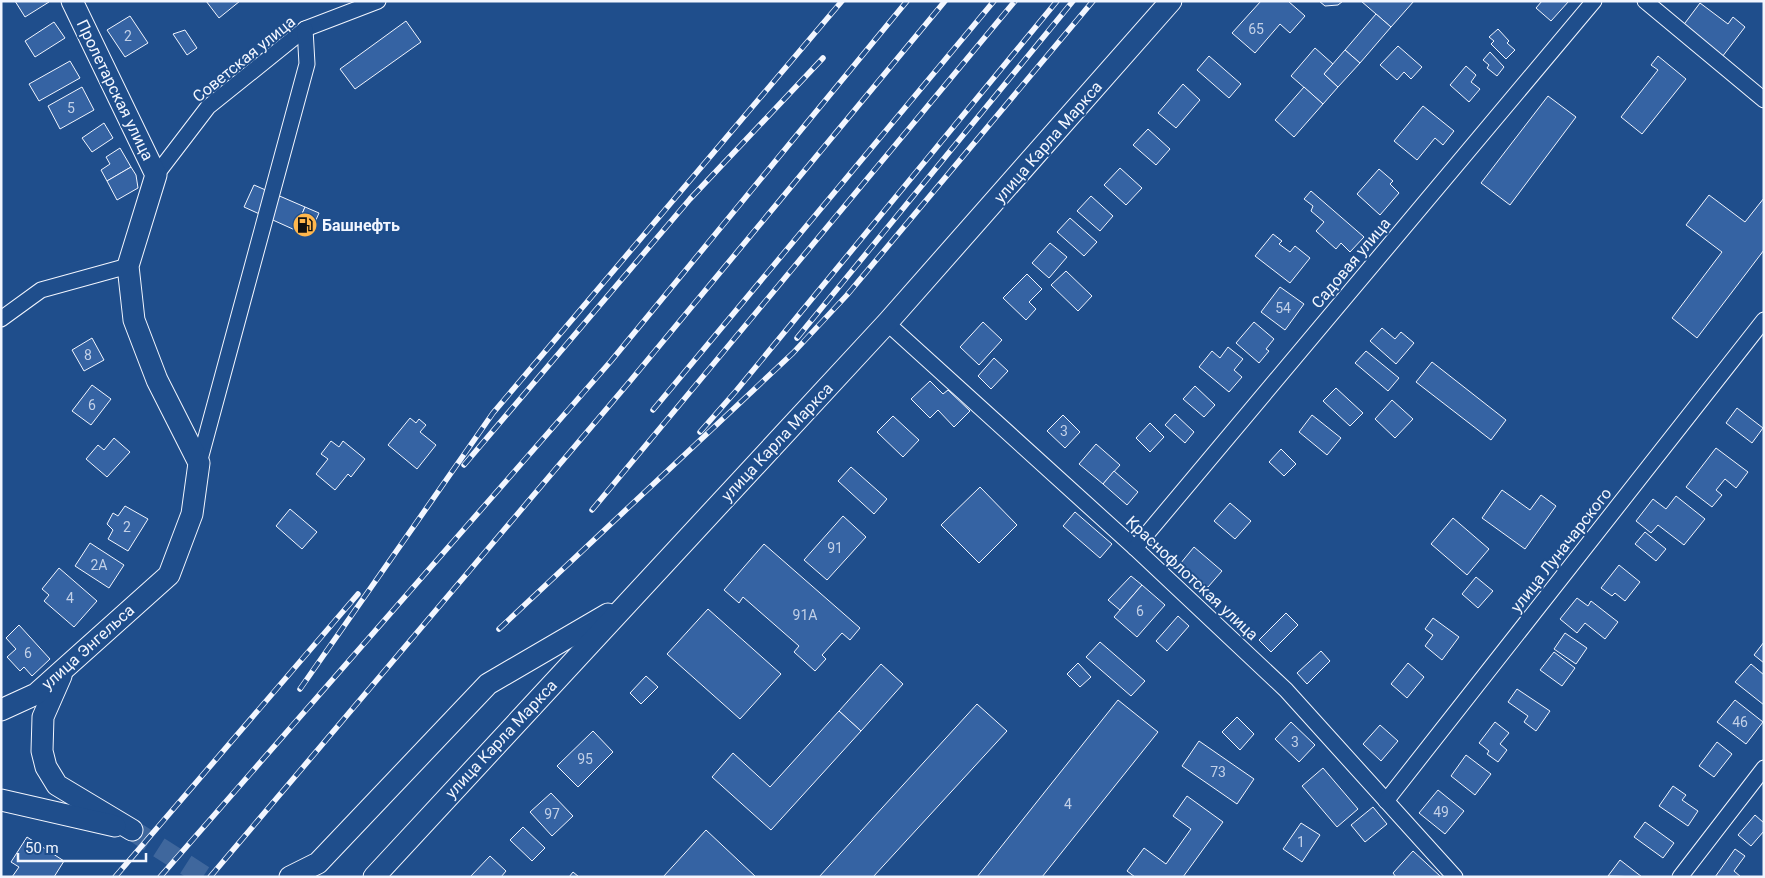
<svg xmlns="http://www.w3.org/2000/svg" width="1765" height="878" font-family="Roboto,sans-serif">
  <rect width="100%" height="100%" fill="#1f4e8c"/>
  <g fill="#3563a3" stroke="#f2f6ff">
    <polygon points="15,1 49,1 49,2 25,17"/>
    <polygon points="206,1 240,1 219,18"/>
    <polygon points="1261,1 1288,1 1305,16 1290,33 1280,24 1255,53 1232,33"/>
    <polygon points="1319,1 1343,1 1338,5 1325,6"/>
    <polygon points="1361,1 1414,1 1391,27"/>
    <polygon points="1542,1 1569,1 1551,21 1536,8"/>
    <polygon points="1700,3 1728,24 1733,17 1745,27 1722,57 1682,27"/>
    <polygon points="1376,14 1391,27 1360,63 1345,50"/>
    <polygon points="130,16 148,43 125,57 107,30"/>
    <polygon points="406,21 421,42 355,89 340,69"/>
    <polygon points="54,22 65,38 35,57 25,41"/>
    <polygon points="1498,29 1509,41 1507,43 1515,50 1506,59 1491,44 1494,41 1489,37"/>
    <polygon points="185,30 197,48 187,55 173,34"/>
    <polygon points="1398,46 1422,67 1411,79 1404,72 1397,80 1380,65"/>
    <polygon points="1315,48 1333,64 1324,74 1338,87 1323,104 1291,76"/>
    <polygon points="1345,50 1360,63 1338,87 1324,74"/>
    <polygon points="1490,52 1504,67 1497,76 1487,68 1489,65 1483,60"/>
    <polygon points="1209,56 1241,84 1229,98 1197,70"/>
    <polygon points="1658,56 1686,79 1642,134 1621,117 1658,70 1651,65"/>
    <polygon points="70,61 80,78 39,101 29,84"/>
    <polygon points="1466,66 1476,75 1471,82 1480,89 1469,102 1450,85"/>
    <polygon points="1183,84 1200,100 1176,128 1158,113"/>
    <polygon points="82,87 94,110 60,129 48,106"/>
    <polygon points="1304,87 1323,104 1294,137 1275,120"/>
    <polygon points="1548,96 1576,117 1510,205 1481,183"/>
    <polygon points="1423,106 1454,131 1443,145 1435,138 1417,160 1394,141"/>
    <polygon points="104,123 113,138 92,152 82,138"/>
    <polygon points="1148,129 1170,149 1156,165 1133,145"/>
    <polygon points="120,148 131,167 107,181 101,170 110,164 106,157"/>
    <polygon points="131,167 136,175 138,188 117,200 107,181"/>
    <polygon points="1120,168 1142,188 1126,205 1104,185"/>
    <polygon points="1379,169 1393,181 1390,184 1399,193 1380,215 1357,194"/>
    <polygon points="254,185 305,207 295,230 244,207"/>
    <polygon points="1311,191 1364,237 1350,252 1341,243 1336,249 1316,231 1324,222 1311,211 1313,206 1304,199"/>
    <polygon points="1709,195 1745,222 1764,198 1764,250 1697,338 1672,318 1722,252 1686,225"/>
    <polygon points="1091,196 1113,216 1100,231 1077,211"/>
    <polygon points="305,207 319,213 309,236 295,230"/>
    <polygon points="1070,218 1097,242 1084,256 1057,232"/>
    <polygon points="1273,234 1282,241 1279,244 1290,252 1295,246 1310,258 1290,283 1255,256"/>
    <polygon points="1050,243 1067,257 1049,278 1032,263"/>
    <polygon points="1066,271 1092,296 1078,311 1051,285"/>
    <polygon points="1027,274 1042,289 1029,302 1036,309 1026,320 1003,298"/>
    <polygon points="1280,287 1304,304 1285,330 1261,312"/>
    <polygon points="983,322 1002,340 979,365 960,347"/>
    <polygon points="1254,322 1274,339 1266,349 1269,351 1259,363 1236,343"/>
    <polygon points="1382,328 1395,339 1401,332 1414,343 1396,364 1370,341"/>
    <polygon points="92,338 104,360 84,371 72,350"/>
    <polygon points="1228,347 1243,359 1234,370 1242,377 1229,392 1199,367 1212,351 1220,358"/>
    <polygon points="1366,351 1399,378 1388,391 1355,363"/>
    <polygon points="994,358 1008,371 991,389 978,376"/>
    <polygon points="1432,362 1506,420 1491,440 1416,382"/>
    <polygon points="930,381 943,394 948,390 970,411 954,427 938,410 930,418 911,399"/>
    <polygon points="92,385 111,399 91,425 72,411"/>
    <polygon points="1195,386 1215,405 1204,417 1183,399"/>
    <polygon points="1336,388 1363,413 1350,426 1323,401"/>
    <polygon points="1392,400 1413,419 1395,438 1375,419"/>
    <polygon points="1737,408 1763,428 1752,443 1726,423"/>
    <polygon points="1175,414 1194,432 1185,443 1165,425"/>
    <polygon points="1063,415 1080,432 1065,448 1047,431"/>
    <polygon points="1312,415 1341,438 1327,455 1299,432"/>
    <polygon points="893,416 919,440 903,457 877,432"/>
    <polygon points="410,418 416,423 419,419 426,425 420,432 436,445 417,469 388,445"/>
    <polygon points="1150,423 1164,437 1150,452 1136,438"/>
    <polygon points="114,438 130,452 107,477 86,459 98,445 104,450"/>
    <polygon points="331,441 339,447 343,441 365,459 351,477 348,474 335,490 316,474 328,459 321,454"/>
    <polygon points="1096,444 1120,465 1103,484 1079,464"/>
    <polygon points="1716,448 1748,472 1736,488 1725,479 1716,490 1722,495 1712,507 1686,487"/>
    <polygon points="1281,449 1296,464 1284,476 1269,462"/>
    <polygon points="851,467 887,499 874,514 838,481"/>
    <polygon points="1114,471 1138,492 1127,505 1103,484"/>
    <polygon points="980,487 1017,525 979,563 941,525"/>
    <polygon points="1502,490 1530,510 1541,495 1556,506 1525,549 1482,518"/>
    <polygon points="1676,496 1705,519 1684,545 1658,525 1651,533 1636,521 1653,499 1666,509"/>
    <polygon points="1230,503 1251,521 1235,539 1214,521"/>
    <polygon points="125,506 148,519 128,551 108,539 113,530 107,524 113,513 118,516"/>
    <polygon points="290,509 317,532 302,549 276,526"/>
    <polygon points="1075,512 1112,544 1100,558 1063,526"/>
    <polygon points="843,516 866,537 827,580 804,560"/>
    <polygon points="1453,518 1489,549 1467,575 1431,544"/>
    <polygon points="1645,532 1666,549 1656,561 1635,544"/>
    <polygon points="90,543 124,565 109,588 75,566"/>
    <polygon points="764,544 860,628 850,640 842,633 822,655 826,659 815,671 794,652 799,646 743,597 739,603 724,590"/>
    <polygon points="1194,547 1222,571 1208,587 1180,564"/>
    <polygon points="1619,565 1640,582 1625,601 1615,593 1612,596 1601,588"/>
    <polygon points="59,568 97,601 74,627 44,601 49,595 42,589"/>
    <polygon points="1131,576 1142,585 1120,610 1108,600"/>
    <polygon points="1476,577 1493,591 1478,608 1462,594"/>
    <polygon points="1142,585 1165,605 1137,637 1114,617"/>
    <polygon points="1577,598 1588,606 1591,601 1618,622 1605,639 1585,623 1577,633 1560,619"/>
    <polygon points="708,609 781,674 740,719 667,654"/>
    <polygon points="1286,613 1298,625 1271,652 1259,640"/>
    <polygon points="1178,616 1189,626 1167,651 1156,641"/>
    <polygon points="1433,618 1459,637 1442,660 1425,646 1433,635 1425,629"/>
    <polygon points="19,625 50,659 32,676 24,667 20,671 7,657 16,649 6,638"/>
    <polygon points="1565,633 1587,648 1576,664 1554,649"/>
    <polygon points="1100,642 1145,681 1131,696 1086,657"/>
    <polygon points="1764,642 1764,663 1754,655"/>
    <polygon points="1321,651 1330,661 1307,684 1297,673"/>
    <polygon points="1554,652 1575,668 1562,686 1540,670"/>
    <polygon points="1078,663 1091,677 1080,687 1067,674"/>
    <polygon points="1408,663 1424,677 1407,698 1391,684"/>
    <polygon points="881,664 903,684 861,731 839,711"/>
    <polygon points="1751,664 1764,675 1764,705 1735,682"/>
    <polygon points="646,676 658,687 641,704 630,693"/>
    <polygon points="1517,689 1550,711 1536,731 1524,722 1528,716 1508,702"/>
    <polygon points="1118,700 1158,732 1042,877 977,877"/>
    <polygon points="1735,700 1763,722 1746,744 1717,722"/>
    <polygon points="977,704 1007,731 873,877 819,877"/>
    <polygon points="839,711 861,731 771,830 712,777 733,753 770,787"/>
    <polygon points="1237,717 1254,734 1240,750 1222,732"/>
    <polygon points="1291,722 1315,745 1299,762 1275,739"/>
    <polygon points="1495,722 1509,733 1500,744 1507,750 1498,762 1487,754 1489,751 1479,743"/>
    <polygon points="1380,725 1398,741 1381,761 1363,744"/>
    <polygon points="593,731 613,752 578,787 557,766"/>
    <polygon points="1199,741 1254,779 1237,804 1182,766"/>
    <polygon points="1717,742 1732,754 1714,777 1699,766"/>
    <polygon points="1466,755 1491,774 1475,795 1451,776"/>
    <polygon points="1323,768 1358,809 1337,827 1302,786"/>
    <polygon points="1673,786 1686,795 1682,800 1698,811 1688,826 1659,806"/>
    <polygon points="1438,790 1464,811 1445,834 1419,813"/>
    <polygon points="551,793 573,816 552,836 530,812"/>
    <polygon points="1187,796 1223,822 1183,877 1135,877 1127,871 1144,848 1166,864 1191,829 1173,816"/>
    <polygon points="1373,807 1387,824 1365,842 1351,825"/>
    <polygon points="1755,815 1764,823 1764,831 1751,846 1738,835"/>
    <polygon points="1645,822 1674,843 1663,858 1634,837"/>
    <polygon points="1301,823 1320,835 1302,862 1283,849"/>
    <polygon points="523,827 545,848 532,861 510,840"/>
    <polygon points="706,830 756,877 663,877"/>
    <polygon points="27,837 64,861 54,877 12,877 19,867 11,862"/>
    <polygon points="1735,849 1745,856 1734,871 1741,877 1715,877"/>
    <polygon points="1413,851 1440,876 1439,877 1396,877 1393,873"/>
    <polygon points="490,856 506,871 501,877 470,877"/>
    <polygon points="1620,860 1642,877 1608,876"/>
    <polygon points="573,872 579,877 569,877"/>
  </g>
  <g fill="none" stroke-linecap="round" stroke-linejoin="round">
    <polyline stroke="#3f679d" stroke-width="21" stroke-dasharray="21 11" stroke-linecap="butt" points="132,830 205,877"/>
    <defs>
      <g id="street">
        <polyline points="1645,1 1764,100"/>
        <polyline points="156,175 208,107 305,29 378,1"/>
        <polyline points="1,319 41,290 128,266"/>
        <polyline points="887,323 1135,548 1286,690 1455,877"/>
        <polyline points="199,463 307,64 305,29"/>
        <polyline points="1135,548 1594,1"/>
        <polyline points="1386,801 1764,320"/>
        <polyline points="1680,877 1764,768"/>
      </g>
      <g id="secondary">
        <polyline points="61,676 43,717 42,751 46,767 57,785 132,830"/>
        <polyline points="1,710 36,694 169,575 192,514 199,463 157,380 134,320 128,266 156,175 72,1"/>
        <polyline points="1,800 115,826"/>
        <polyline points="290,877 318,863 488,684 608,614"/>
        <polyline points="374,877 887,323 1171,1"/>
      </g>
    </defs>
    <use href="#street" stroke="#f2f6ff" stroke-width="17"/>
    <use href="#secondary" stroke="#f2f6ff" stroke-width="23"/>
    <use href="#street" stroke="#1f4e8c" stroke-width="15"/>
    <use href="#secondary" stroke="#1f4e8c" stroke-width="21"/>
    <defs>
      <g id="rail">
        <polyline points="797,338 1073,1"/>
        <polyline points="653,410 994,1"/>
        <polyline points="700,432 736,391 1057,1"/>
        <polyline points="464,465 690,199 823,58"/>
        <polyline points="592,510 1015,1"/>
        <polyline points="499,629 793,353 847,295 1093,1"/>
        <polyline points="300,689 493,413 842,1"/>
        <polyline points="115,877 358,594"/>
        <polyline points="160,877 611,361 907,1"/>
        <polyline points="210,877 631,380 945,1"/>
      </g>
    </defs>
    <use href="#rail" stroke="#f2f6ff" stroke-width="5.5"/>
    <use href="#rail" stroke="#1f4e8c" stroke-width="4" stroke-dasharray="11" stroke-linecap="butt"/>
  </g>
  <defs>
    <symbol id="fuel-disc" viewBox="-11 -11 22 22"><circle r="9.5" fill="#ffb74d" stroke="#1f4e8c"/><path d="M-5.5-6h7V0h2V4h1.3V-2.5L3-4.5l.8-.8L6-3V5H2.5V1h-1V6h-7ZM-4.2-4.7v3.2H.2V-4.7Z" fill="#111"/></symbol>
  </defs>
  <g fill-rule="evenodd">
    <use href="#fuel-disc" x="291" y="211" width="28" height="28"/>
  </g>
  <g text-anchor="middle" dominant-baseline="central" stroke-width="4" stroke-linejoin="round" paint-order="stroke">
    <g font-size="14" fill="#c3d1e8">
      <text x="1256" y="29">65</text>
      <text x="128" y="36">2</text>
      <text x="71" y="108">5</text>
      <text x="1283" y="308">54</text>
      <text x="88" y="355">8</text>
      <text x="92" y="405">6</text>
      <text x="1064" y="431">3</text>
      <text x="127" y="527">2</text>
      <text x="835" y="548">91</text>
      <text x="99" y="565">2А</text>
      <text x="70" y="598">4</text>
      <text x="1140" y="611">6</text>
      <text x="805" y="615">91А</text>
      <text x="28" y="653">6</text>
      <text x="1740" y="722">46</text>
      <text x="1295" y="742">3</text>
      <text x="585" y="759">95</text>
      <text x="1218" y="772">73</text>
      <text x="1068" y="804">4</text>
      <text x="1441" y="812">49</text>
      <text x="552" y="814">97</text>
      <text x="1301" y="842">1</text>
    </g>
    <g font-size="16" fill="#f2f6ff" stroke="#1f4e8c">
      <text transform="translate(244 59) rotate(-39)">Советская улица</text>
      <text transform="translate(115 90) rotate(64)">Пролетарская улица</text>
      <text transform="translate(1048 142) rotate(-49)">улица Карла Маркса</text>
      <text transform="translate(1351 263) rotate(-50)">Садовая улица</text>
      <text transform="translate(777 442) rotate(-47)">улица Карла Маркса</text>
      <text transform="translate(1561 550) rotate(-52)">улица Луначарского</text>
      <text transform="translate(1192 578) rotate(43)">Краснофлотская улица</text>
      <text transform="translate(88 647) rotate(-42)">улица Энгельса</text>
      <text transform="translate(501 739) rotate(-47)">улица Карла Маркса</text>
    </g>
    <g font-size="16" font-weight="bold" fill="#f2f6ff" stroke="#1f4e8c" text-anchor="start">
      <text x="322" y="225">Башнефть</text>
    </g>
  </g>
  <rect width="1765" height="878" fill="none" stroke="#f2f6ff" stroke-width="5"/>
  <path d="M18 853v8h128v-8" fill="none" stroke="#f2f6ff" stroke-width="2.5"/>
  <text x="25" y="853" font-size="15" fill="#f2f6ff" stroke="#1f4e8c" stroke-width="4" paint-order="stroke">50 m</text>
</svg>
